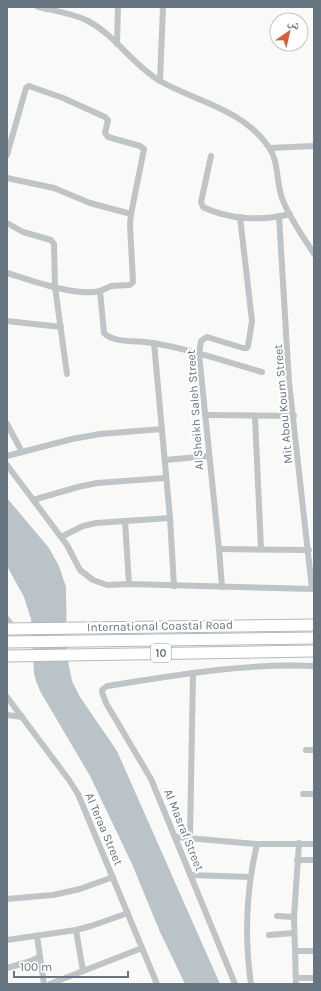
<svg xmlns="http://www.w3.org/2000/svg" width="321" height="991" font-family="Karla,'Noto Naskh Arabic',sans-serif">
  <rect width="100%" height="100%" fill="#f9f9f8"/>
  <polygon fill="#bac4c8" points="7,498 49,548 59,566 66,587 67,656 72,681 80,697 117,751 220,984 185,984 160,932 132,864 90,776 40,691 36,681 34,673 31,619 24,597 7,566"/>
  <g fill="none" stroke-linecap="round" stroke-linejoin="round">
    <defs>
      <g id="highway">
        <polyline points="7,629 314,625"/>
        <polyline points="7,642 314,638"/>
        <polyline points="7,656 314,651"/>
      </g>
    </defs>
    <use href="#highway" stroke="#b5b9bc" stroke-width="13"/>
    <g stroke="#bfc4c7" stroke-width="6">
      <path d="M38,7C55,11 72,13 88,21C116,36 133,65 160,81C197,102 242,109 268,146C279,160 276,182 282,198C289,218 303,236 314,254"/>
      <polyline points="117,44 118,7"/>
      <polyline points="160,81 163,7"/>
      <polyline points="270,148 314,146"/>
      <polyline points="7,155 26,88 29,86 63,98 105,117 108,120 105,133 108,137 140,146 144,149 131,214 130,224 133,282 130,285 111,286 100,291"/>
      <path d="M211,156L201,202L203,207C229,220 263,221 290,214"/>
      <polyline points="7,178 54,188 90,203 131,214"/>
      <polyline points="279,216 289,382 312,589"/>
      <polyline points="7,223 23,232 51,240 54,244 55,287 67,374"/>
      <path d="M7,273C31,280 76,297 100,291L104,333C112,342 133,341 145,342C184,347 224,361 262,372"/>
      <polyline points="7,321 61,327"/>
      <polyline points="154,343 170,518 174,586"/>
      <polyline points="205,415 294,416"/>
      <polyline points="255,417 261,549"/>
      <polyline points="7,424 22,452"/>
      <polyline points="7,456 72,439 100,434 162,429"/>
      <polyline points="165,460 209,456"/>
      <polyline points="7,465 67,545 80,570 93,580 107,585 129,584 314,589"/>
      <polyline points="33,500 78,487 97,483 166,478"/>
      <polyline points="125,521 129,584"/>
      <polyline points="61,537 83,526 96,523 170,518"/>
      <polyline points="219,549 309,550"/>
      <polyline points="222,587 219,549 199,354 201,341 207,337 243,348 247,348 248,346 252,321 240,217"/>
      <polyline points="7,619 15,629"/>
      <polyline points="7,697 69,780 78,794 157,984"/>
      <polyline points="7,715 22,717"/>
      <polyline points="306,750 314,750"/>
      <polyline points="303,794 314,794"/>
      <polyline points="176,837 257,844 314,844"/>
      <polyline points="190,838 193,673"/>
      <polyline points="297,860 314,860"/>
      <polyline points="190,875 250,877"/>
      <polyline points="7,899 53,895 80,889 113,877"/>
      <polyline points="277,916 294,917"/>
      <polyline points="76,930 83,971"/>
      <polyline points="269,935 294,933"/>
      <polyline points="37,936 44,984"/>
      <polyline points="7,940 76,930 91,926 128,913"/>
      <polyline points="295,951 314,951"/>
      <polyline points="7,968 28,962 40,957"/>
      <polyline points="296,978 314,978"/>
      <polyline points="50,984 142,948"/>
      <path d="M235,984L158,796L151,779L106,703L102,692V690L107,686C176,675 244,663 314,666"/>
      <path d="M251,984C244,936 246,891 257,844"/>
      <polyline points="296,984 294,917 299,843"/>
    </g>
    <use href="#highway" stroke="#fff" stroke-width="11"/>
  </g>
  <g text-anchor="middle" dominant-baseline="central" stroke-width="4" stroke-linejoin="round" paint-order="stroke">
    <rect fill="#fff" stroke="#949ea6" stroke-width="1" x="151" y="644" width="20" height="18" rx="3"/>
    <g font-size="11" font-weight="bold" fill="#667580">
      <text x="161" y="653">10</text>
    </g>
    <g font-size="12" fill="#667580" stroke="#fff">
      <text transform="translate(283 404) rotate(-95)">Mit Abou Koum Street</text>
      <text transform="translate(195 410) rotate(-94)">Al Sheikh Saleh Street</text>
      <text transform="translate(160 626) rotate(-1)">International Coastal Road</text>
      <text transform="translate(104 829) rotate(67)">Al Teraa Street</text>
      <text transform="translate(184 830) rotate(68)">Al Masraf Street</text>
    </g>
  </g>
  <rect width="321" height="991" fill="none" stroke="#667580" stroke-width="16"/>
  <g transform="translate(289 32) rotate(34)"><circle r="19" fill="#ffffff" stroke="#c2c8cc"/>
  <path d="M0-3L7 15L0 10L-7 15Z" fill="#d55e3d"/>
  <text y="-6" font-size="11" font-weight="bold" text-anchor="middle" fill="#667580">ش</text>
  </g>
  <path d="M14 971v6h114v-6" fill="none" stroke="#667580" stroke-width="2"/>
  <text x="20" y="971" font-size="12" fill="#667580" stroke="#ffffff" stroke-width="3" paint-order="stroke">100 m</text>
</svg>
